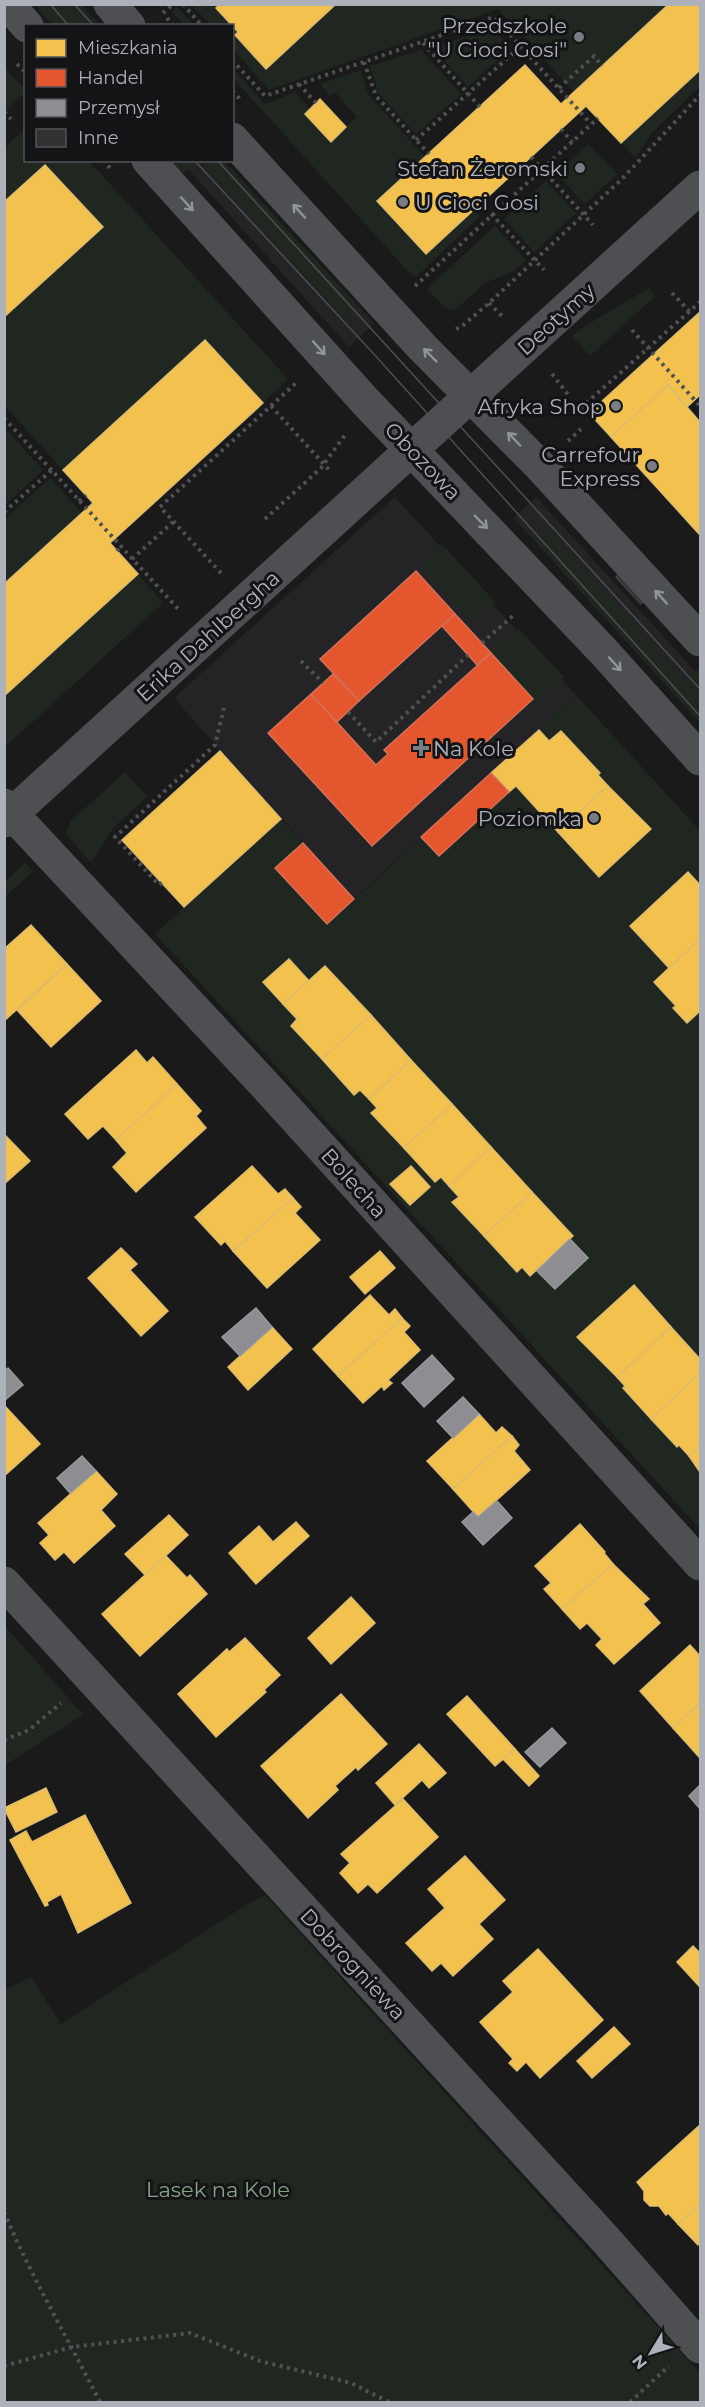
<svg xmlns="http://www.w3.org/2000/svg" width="705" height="2407" font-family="Montserrat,sans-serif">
  <rect width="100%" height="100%" fill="#1a1a1a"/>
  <g fill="#242426">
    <polygon points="197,161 200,161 345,319 359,307 374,324 349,347 188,169"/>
    <polygon points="395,497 576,695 354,899 174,698"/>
    <polygon points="536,497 696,672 686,681 546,528 533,539 513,518"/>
  </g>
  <g fill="#202720">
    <polygon points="35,5 81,5 100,25 52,25"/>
    <polygon points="192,5 220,5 216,8 232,25 211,25"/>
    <polygon points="336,5 669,5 574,92 498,9 269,90 233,49 232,26 238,32 235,35 266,69"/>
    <polygon points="177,7 194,25 184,25 172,12"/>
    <polygon points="493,28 511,48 468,87 432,47"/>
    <polygon points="421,50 461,94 416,134 379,94 370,66"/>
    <polygon points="5,68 26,91 5,112 4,112"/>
    <polygon points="233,68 265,104 295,92 310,109 305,115 331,141 357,117 335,92 330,96 320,84 361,70 368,94 425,157 377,202 425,254 474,209 480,216 416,277 407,270 233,78"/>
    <polygon points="700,70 700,86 651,134 635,158 621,143"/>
    <polygon points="25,129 26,160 89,161 288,379 263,403 205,341 63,470 5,406 5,317 103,227 46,165 5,202 4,148"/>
    <polygon points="588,144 617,174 585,204 556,173"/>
    <polygon points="165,161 197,161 179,177"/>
    <polygon points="200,161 224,161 359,307 345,319"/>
    <polygon points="546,181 576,213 534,252 504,219"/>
    <polygon points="495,226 526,260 514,271 485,283 454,311 444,307 427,289"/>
    <polygon points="649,288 655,296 590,356 572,336 585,326"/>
    <polygon points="5,428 43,470 5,505"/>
    <polygon points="50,478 82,513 5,584 5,519"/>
    <polygon points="546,527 686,681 700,668 700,723 533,539"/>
    <polygon points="442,544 495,602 472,623 420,565"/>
    <polygon points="138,574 163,603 5,747 5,696"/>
    <polygon points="518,628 564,677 536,702 491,653"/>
    <polygon points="576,695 700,831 700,1529 155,934 281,819 355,899"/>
    <polygon points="125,772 147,797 113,828 91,863 66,834 71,821"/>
    <polygon points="25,863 33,871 5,897 5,881"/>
    <polygon points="5,1626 83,1715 5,1765 4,1765"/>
    <polygon points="265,1895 700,2373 700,2402 5,2402 5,1990 31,1977 61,2024 248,1904"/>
  </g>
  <g fill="#f2c14e" stroke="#ddbc6e" stroke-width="1.5">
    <polygon points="220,4 336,4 266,69 235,35 238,32 216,8"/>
    <polygon points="669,4 700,4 700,70 621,143 586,106 426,254 377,201 525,65 561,104"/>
    <polygon points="320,99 346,127 331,142 305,114"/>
    <polygon points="45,165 103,227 4,317 4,202"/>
    <polygon points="700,312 700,395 687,407 668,385 611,437 589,413"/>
    <polygon points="205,340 263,403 110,543 138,574 4,696 4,584 93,503 63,470"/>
    <polygon points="668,385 700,422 700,535 611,437"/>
    <polygon points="539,730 549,741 561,731 600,773 598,775 608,786 558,832 516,786 509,792 491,773"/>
    <polygon points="220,751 281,819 184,907 122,840"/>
    <polygon points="608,786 651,829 599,877 558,832"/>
    <polygon points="688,872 700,885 700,939 669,968 630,926"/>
    <polygon points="31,925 67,964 4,1021 4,949"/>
    <polygon points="700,939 700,1011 687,1023 673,1008 676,1006 654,982"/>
    <polygon points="289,959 309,981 283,1004 263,982"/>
    <polygon points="67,964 101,1001 51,1047 17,1010"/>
    <polygon points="325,966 371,1015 322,1059 291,1026 297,1019 283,1004"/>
    <polygon points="371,1015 411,1060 369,1099 360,1090 354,1095 322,1059"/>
    <polygon points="136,1050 147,1063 153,1057 177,1084 116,1140 103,1126 88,1139 65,1114"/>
    <polygon points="411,1060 452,1104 404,1148 371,1113 377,1108 369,1099"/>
    <polygon points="177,1084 201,1111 196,1116 206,1128 136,1192 113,1167 127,1153 116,1140"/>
    <polygon points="452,1104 491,1147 449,1186 441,1177 435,1182 404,1148"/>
    <polygon points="4,1134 30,1161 4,1184"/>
    <polygon points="491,1147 532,1192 484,1236 452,1202 459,1197 449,1186"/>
    <polygon points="252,1166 278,1194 285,1189 293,1198 233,1251 225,1241 221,1245 195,1217"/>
    <polygon points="411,1166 430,1187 410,1205 390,1184"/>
    <polygon points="532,1192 573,1236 530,1276 522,1267 517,1272 484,1236"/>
    <polygon points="293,1198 301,1207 295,1213 320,1240 267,1288 233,1251"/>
    <polygon points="121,1248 137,1264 130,1270 168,1311 141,1336 88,1278"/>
    <polygon points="380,1251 395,1268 365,1294 350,1277"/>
    <polygon points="634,1285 671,1327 617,1377 577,1337"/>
    <polygon points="370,1295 389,1315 395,1309 402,1318 338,1376 313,1349"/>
    <polygon points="402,1318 410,1326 404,1332 420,1350 388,1380 392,1383 384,1390 382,1386 363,1403 338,1376"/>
    <polygon points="272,1327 292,1349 248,1390 228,1367"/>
    <polygon points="671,1327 700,1359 700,1373 651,1419 623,1388 625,1386 617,1377"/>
    <polygon points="700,1373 700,1446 689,1456 679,1445 677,1447 651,1419"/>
    <polygon points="4,1405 40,1444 4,1476"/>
    <polygon points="479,1414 496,1433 502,1427 512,1436 453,1489 427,1461"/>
    <polygon points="512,1436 519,1445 514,1451 530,1470 478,1517 453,1489"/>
    <polygon points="700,1446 700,1472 689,1456"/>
    <polygon points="96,1471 117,1494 101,1510 115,1526 74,1563 64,1552 55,1560 40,1543 49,1535 38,1523"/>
    <polygon points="169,1515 188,1535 145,1575 125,1554"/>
    <polygon points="296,1522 309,1536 256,1584 229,1553 259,1526 273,1542"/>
    <polygon points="580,1524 605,1552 604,1553 613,1564 562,1609 544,1589 551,1583 535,1566"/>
    <polygon points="166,1556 187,1578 190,1575 207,1594 140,1656 102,1614"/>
    <polygon points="613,1564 649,1599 643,1604 660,1623 614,1664 596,1645 602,1639 587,1623 580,1629 562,1609"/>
    <polygon points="351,1597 375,1623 331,1664 308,1638"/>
    <polygon points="245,1638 280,1675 264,1690 266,1692 216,1737 178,1694 227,1649 229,1652"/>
    <polygon points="690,1645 700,1656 700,1703 673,1728 640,1691"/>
    <polygon points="341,1694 387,1744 358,1770 356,1767 335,1786 338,1790 308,1818 261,1766"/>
    <polygon points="467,1696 515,1749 495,1766 447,1714"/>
    <polygon points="700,1703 700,1758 673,1728"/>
    <polygon points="419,1744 446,1773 429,1788 422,1780 395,1805 376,1783"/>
    <polygon points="515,1749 539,1776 529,1786 503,1759"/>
    <polygon points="46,1788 57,1812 16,1832 4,1808"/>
    <polygon points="403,1799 438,1837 377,1893 368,1884 358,1893 340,1873 350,1863 341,1854"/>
    <polygon points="85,1815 131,1903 78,1933 61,1894 47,1902 48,1905 45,1906 10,1840 26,1831 32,1842"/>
    <polygon points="465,1856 505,1900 479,1924 493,1939 453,1976 441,1963 432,1971 406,1943 445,1908 428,1889"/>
    <polygon points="693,1946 700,1953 700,1987 677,1962"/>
    <polygon points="538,1949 603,2020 540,2078 526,2062 517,2071 509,2063 513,2059 480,2022 513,1992 503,1981"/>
    <polygon points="614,2027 630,2044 592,2078 577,2061"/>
    <polygon points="700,2125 700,2204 678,2224 668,2213 666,2215 659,2206 650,2206 644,2200 644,2191 637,2182"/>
    <polygon points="700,2204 700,2243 698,2245 678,2224"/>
  </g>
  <g fill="#e4572e" stroke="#d37258" stroke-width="1.5">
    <polygon points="416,571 455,614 359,701 320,659"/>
    <polygon points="455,614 491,653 477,665 442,626"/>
    <polygon points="491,653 533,699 372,846 268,733 311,694 376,765 388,754 384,750"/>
    <polygon points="333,674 359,701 337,722 311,694"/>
    <polygon points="491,773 509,792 439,856 421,837"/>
    <polygon points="303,843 354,899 327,924 275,868"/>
  </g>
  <g fill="#8d8d92" stroke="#96989e" stroke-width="1.5">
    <polygon points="570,1239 588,1258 555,1289 537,1271"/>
    <polygon points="256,1308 272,1327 240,1356 222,1337"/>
    <polygon points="432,1355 454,1379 424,1407 402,1383"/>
    <polygon points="8,1368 23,1385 4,1401 4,1371"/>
    <polygon points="463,1397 479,1414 453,1438 437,1421"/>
    <polygon points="82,1456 96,1471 70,1493 57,1478"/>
    <polygon points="497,1501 512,1518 483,1545 462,1522 473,1512 478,1517"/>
    <polygon points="552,1728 566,1743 540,1767 525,1752"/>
    <polygon points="700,1785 700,1809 689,1796"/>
  </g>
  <polygon fill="#323232" stroke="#424346" stroke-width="1.5" points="620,573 645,600 641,604 616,577"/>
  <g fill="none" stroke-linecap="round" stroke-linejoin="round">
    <g stroke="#505154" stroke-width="4" stroke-dasharray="3 4.5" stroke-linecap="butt">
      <polyline points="183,4 202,26"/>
      <polyline points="163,13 173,4"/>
      <polyline points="167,18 173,26"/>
      <polyline points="423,43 480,107"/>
      <polyline points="232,60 265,96 494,17 591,124"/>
      <polyline points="364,62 376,96 429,154"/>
      <polyline points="17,64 26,73"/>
      <polyline points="299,84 316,103"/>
      <polyline points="559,88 594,56 602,66"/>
      <polyline points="232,91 242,101"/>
      <polyline points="4,112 11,119"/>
      <polyline points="561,129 572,142"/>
      <polyline points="416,140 520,47"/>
      <polyline points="531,157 593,225"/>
      <polyline points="103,160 111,169"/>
      <polyline points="481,203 544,270"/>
      <polyline points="415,286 598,118"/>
      <polyline points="672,293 690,312"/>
      <polyline points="489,303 502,316"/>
      <polyline points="456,329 461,327 489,303 622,179 700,95"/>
      <polyline points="632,330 700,406"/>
      <polyline points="552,374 570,397"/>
      <polyline points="271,406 331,472"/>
      <polyline points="575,413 700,302"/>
      <polyline points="4,418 180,611"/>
      <polyline points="568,441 581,429"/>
      <polyline points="79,501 86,495"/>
      <polyline points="4,512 52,470"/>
      <polyline points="265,519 321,468 345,435"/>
      <polyline points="117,551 121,546"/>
      <polyline points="132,559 173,522"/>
      <polyline points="221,573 160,507 296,383"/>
      <polyline points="482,643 515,614"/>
      <polyline points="301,661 323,683"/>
      <polyline points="348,712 376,742 468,655"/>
      <polyline points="162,883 159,885 115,837 215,745 224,708"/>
      <polyline points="4,1740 29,1730 61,1703"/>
      <path d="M4,2212C32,2278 68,2339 100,2402"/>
      <polyline points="4,2366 72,2347 190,2333 260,2361 351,2383 389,2402"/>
      <polyline points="630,2402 669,2366"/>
    </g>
    <g stroke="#4e4f53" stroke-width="33">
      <polyline points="4,805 264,1084 700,1564"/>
      <polyline points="4,821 411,450"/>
      <polyline points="4,1583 605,2239 700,2347"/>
    </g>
    <g stroke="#4e4f53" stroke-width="33">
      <polyline points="8,4 27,26"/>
      <polyline points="110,4 129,26"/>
      <polyline points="232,139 423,348 540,466 700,640"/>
      <polyline points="148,160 365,401 604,652 700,759"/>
      <polyline points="411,450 700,187"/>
    </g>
    <g stroke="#4e4f51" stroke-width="1.5">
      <polyline points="50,4 69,26"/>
      <polyline points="74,4 94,26"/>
      <polyline points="194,160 372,352 700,716"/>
      <polyline points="217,160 700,689"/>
    </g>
  </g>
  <defs><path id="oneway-shaft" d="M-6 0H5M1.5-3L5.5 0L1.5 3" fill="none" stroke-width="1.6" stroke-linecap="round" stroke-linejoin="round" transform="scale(1.5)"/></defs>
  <g stroke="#90949b">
    <use href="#oneway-shaft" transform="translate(187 204) rotate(48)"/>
    <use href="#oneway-shaft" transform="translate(299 211) rotate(-132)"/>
    <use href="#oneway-shaft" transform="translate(319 348) rotate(48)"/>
    <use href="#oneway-shaft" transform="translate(430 355) rotate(-135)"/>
    <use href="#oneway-shaft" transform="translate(514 439) rotate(-134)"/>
    <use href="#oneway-shaft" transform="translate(481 522) rotate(46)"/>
    <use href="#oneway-shaft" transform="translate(661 597) rotate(-132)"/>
    <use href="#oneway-shaft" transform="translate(615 664) rotate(48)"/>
  </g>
  <g fill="#797c82" stroke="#141416" stroke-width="2">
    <circle cx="579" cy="37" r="6"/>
    <circle cx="580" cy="168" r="6"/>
    <circle cx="403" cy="202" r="6"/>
    <circle cx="616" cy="406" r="6"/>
    <circle cx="652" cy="466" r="6"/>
    <path d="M418 739h6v6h6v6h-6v6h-6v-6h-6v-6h6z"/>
    <circle cx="594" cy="818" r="6"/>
  </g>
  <g text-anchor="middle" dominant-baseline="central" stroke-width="6" stroke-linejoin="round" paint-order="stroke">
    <g font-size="21" fill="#acb1ba" stroke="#141416" text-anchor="end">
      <text x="567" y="25">Przedszkole<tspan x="567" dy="24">"U Cioci Gosi"</tspan></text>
      <text x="568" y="168">Stefan Żeromski</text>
      <text x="415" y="202" text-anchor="start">U Cioci Gosi</text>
      <text x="604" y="406">Afryka Shop</text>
      <text x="640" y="454">Carrefour<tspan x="640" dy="24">Express</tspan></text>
      <text x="433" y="748" text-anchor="start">Na Kole</text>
      <text x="582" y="818">Poziomka</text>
    </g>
    <g font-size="21" fill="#acb1ba" stroke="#141416">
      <text transform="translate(556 319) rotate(-42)">Deotymy</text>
      <text transform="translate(423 461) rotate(46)">Obozowa</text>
      <text transform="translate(208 636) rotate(-42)">Erika Dahlbergha</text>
      <text transform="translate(354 1183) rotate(48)">Bolecha</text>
      <text transform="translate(353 1964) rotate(47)">Dobrogniewa</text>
    </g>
    <g font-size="21" fill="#83a484" stroke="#141416">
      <text x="218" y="2189">Lasek na Kole</text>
    </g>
  </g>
  <rect width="705" height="2407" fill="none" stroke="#acb1ba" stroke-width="12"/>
  <rect x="24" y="24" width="210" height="138" fill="#141416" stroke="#515358" stroke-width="1.5"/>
  <rect x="36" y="39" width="30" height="18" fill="#f2c14e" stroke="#515358" stroke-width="1.5"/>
  <text x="78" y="54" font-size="18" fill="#acb1ba">Mieszkania</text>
  <rect x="36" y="69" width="30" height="18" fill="#e4572e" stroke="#515358" stroke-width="1.5"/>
  <text x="78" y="84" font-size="18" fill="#acb1ba">Handel</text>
  <rect x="36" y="99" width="30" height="18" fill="#8d8d92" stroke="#515358" stroke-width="1.5"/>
  <text x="78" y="114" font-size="18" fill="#acb1ba">Przemysł</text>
  <rect x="36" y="129" width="30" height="18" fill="#323232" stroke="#515358" stroke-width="1.5"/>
  <text x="78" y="144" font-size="18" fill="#acb1ba">Inne</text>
  <g transform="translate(651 2353) rotate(232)" stroke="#141416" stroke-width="4.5" paint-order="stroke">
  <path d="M0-4.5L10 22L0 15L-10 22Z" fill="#acb1ba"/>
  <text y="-9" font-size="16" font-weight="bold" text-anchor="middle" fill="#acb1ba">N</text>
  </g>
</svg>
